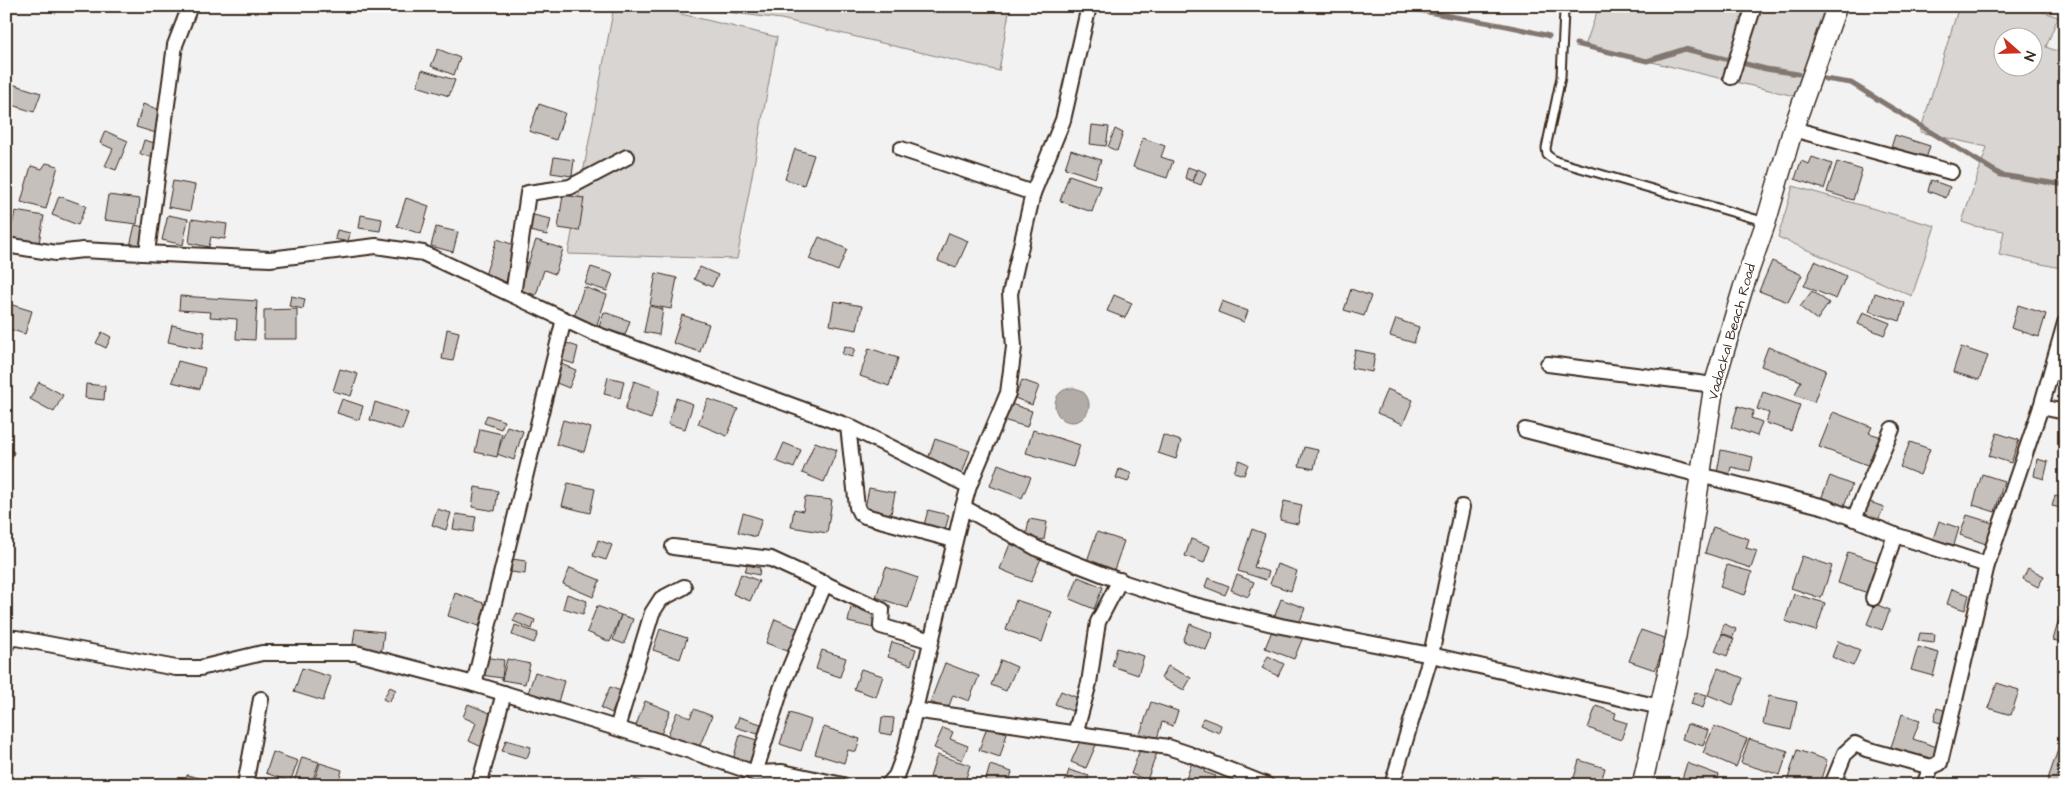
<svg xmlns="http://www.w3.org/2000/svg" width="2071" height="791" font-family="'Architects Daughter',sans-serif">
  <rect width="100%" height="100%" fill="#f3f2f2"/>
  <filter id="ink" filterUnits="userSpaceOnUse"><feTurbulence type="fractalNoise" baseFrequency=".02" numOctaves="2"/><feDisplacementMap in="SourceGraphic" scale="10" xChannelSelector="R" yChannelSelector="G"/><feConvolveMatrix kernelMatrix="1 2 1 2 8 2 1 2 1" color-interpolation-filters="sRGB"/></filter>
  <g filter="url(#ink)">
    <g fill="#d8d5d2" stroke="#8a8078" fill-rule="evenodd">
      <polygon points="614,6 648,6 777,37 737,259 568,254"/>
      <polygon points="701,6 1010,6 999,71 781,19 718,11"/>
      <polygon points="1599,6 1825,6 1794,96 1585,46"/>
      <path d="M1959,6H2027L2058,17L2046,47L2065,54V269L1999,255L2004,231L1974,226L1962,222L1987,147L1920,132ZM2004,38H2034V68H2004Z"/>
      <polygon points="1793,186 1935,226 1912,296 1778,237"/>
    </g>
    <circle fill="#b2aba7" stroke="#827770" cx="1072" cy="405" r="17"/>
    <g fill="none" stroke-linecap="round" stroke-linejoin="round">
      <g stroke="#827770" stroke-width="5">
        <path d="M1400,6C1449,18 1500,22 1549,36"/>
        <polyline points="1576,44 1647,61 1685,49 1766,69 1798,74"/>
        <polyline points="1825,79 1851,83 2001,175 2065,185"/>
      </g>
    </g>
    <g fill="#c6c0bd" stroke="#3b2a1e">
      <polygon points="37,6 58,6 56,13"/>
      <polygon points="438,49 460,58 454,75 431,66"/>
      <polygon points="422,70 455,80 449,96 417,86"/>
      <polygon points="12,84 41,93 34,112 6,103"/>
      <polygon points="143,104 163,111 156,133 136,127"/>
      <polygon points="539,104 565,113 556,140 529,131"/>
      <polygon points="1092,125 1109,127 1106,146 1090,144"/>
      <polygon points="1115,129 1123,133 1117,151 1108,147"/>
      <polygon points="105,131 128,141 116,170 105,166 113,149 100,143"/>
      <polygon points="1895,135 1930,146 1925,162 1890,151"/>
      <polygon points="1143,138 1165,146 1161,157 1173,161 1167,178 1133,167"/>
      <polygon points="144,140 155,143 151,157 140,154"/>
      <polygon points="795,149 814,155 804,185 785,179"/>
      <polygon points="1071,150 1101,160 1095,178 1065,168"/>
      <polygon points="554,157 574,160 572,176 551,173"/>
      <polygon points="1812,157 1832,164 1824,189 1795,179 1801,161 1809,164"/>
      <polygon points="1837,162 1862,170 1853,200 1827,192"/>
      <polygon points="46,163 58,166 46,209 21,202 31,166 42,169"/>
      <polygon points="1188,167 1196,170 1192,181 1185,178"/>
      <polygon points="1198,169 1206,173 1201,185 1193,182"/>
      <polygon points="1069,175 1101,186 1092,212 1060,201"/>
      <polygon points="1931,180 1950,187 1946,198 1928,191"/>
      <polygon points="173,181 195,185 190,211 168,207"/>
      <polygon points="108,195 140,199 137,224 104,220"/>
      <polygon points="563,195 584,198 579,231 558,228"/>
      <polygon points="59,196 86,206 78,225 52,215"/>
      <polygon points="406,198 429,206 421,234 397,226"/>
      <polygon points="15,211 44,216 38,248 9,242"/>
      <polygon points="529,214 551,219 547,235 525,230"/>
      <polygon points="168,215 188,219 183,245 162,240"/>
      <polygon points="361,215 382,219 380,231 359,228"/>
      <polygon points="192,219 227,224 225,239 211,237 209,247 189,243"/>
      <polygon points="135,225 148,228 142,249 130,246"/>
      <polygon points="436,227 458,232 453,252 431,246"/>
      <polygon points="337,230 350,233 348,242 335,239"/>
      <polygon points="949,233 968,241 956,268 938,261"/>
      <polygon points="819,237 847,249 838,271 809,259"/>
      <polygon points="497,239 517,246 506,282 485,275"/>
      <polygon points="536,240 563,249 555,274 544,270 536,295 519,290"/>
      <polygon points="1772,261 1802,275 1788,302 1759,291"/>
      <polygon points="1815,261 1846,276 1836,299 1804,286"/>
      <polygon points="591,267 613,274 607,291 585,284"/>
      <polygon points="700,267 718,275 712,287 694,279"/>
      <polygon points="656,273 677,278 671,309 650,305"/>
      <polygon points="584,287 607,295 596,327 573,320"/>
      <polygon points="1351,289 1371,296 1364,316 1344,310"/>
      <polygon points="1812,291 1829,303 1817,320 1800,307"/>
      <polygon points="1875,293 1905,303 1900,321 1869,311"/>
      <polygon points="1114,295 1132,303 1125,318 1107,311"/>
      <polygon points="180,296 257,301 255,340 236,339 237,319 210,317 211,312 179,310"/>
      <polygon points="291,296 305,299 303,309 289,306"/>
      <polygon points="834,301 862,306 857,330 830,325"/>
      <polygon points="1222,301 1248,311 1244,322 1218,312"/>
      <polygon points="6,303 32,311 25,334 6,328"/>
      <polygon points="2018,305 2046,314 2039,337 2011,328"/>
      <polygon points="649,306 663,309 659,335 644,332"/>
      <polygon points="297,309 297,339 264,339 264,310"/>
      <polygon points="604,312 630,321 625,335 599,327"/>
      <polygon points="1863,312 1890,323 1884,335 1858,324"/>
      <polygon points="682,315 709,324 700,352 673,343"/>
      <polygon points="1396,319 1419,327 1414,343 1390,336"/>
      <polygon points="172,325 205,332 202,349 168,342"/>
      <polygon points="447,329 459,332 453,361 442,359"/>
      <polygon points="102,332 111,337 106,348 96,343"/>
      <polygon points="566,343 578,347 574,364 561,360"/>
      <polygon points="845,346 855,349 852,357 842,354"/>
      <polygon points="1768,347 1826,370 1814,402 1795,395 1801,381 1761,366"/>
      <polygon points="1961,347 1988,356 1979,380 1953,372"/>
      <polygon points="869,348 898,358 889,386 860,376"/>
      <polygon points="1355,350 1375,354 1372,372 1351,368"/>
      <polygon points="178,361 205,368 200,389 172,382"/>
      <polygon points="561,364 576,370 569,388 554,382"/>
      <polygon points="340,369 358,374 351,396 333,391"/>
      <polygon points="608,377 624,381 620,398 604,394"/>
      <polygon points="1022,380 1039,386 1032,405 1015,398"/>
      <polygon points="634,381 660,390 651,419 625,410"/>
      <polygon points="39,382 63,395 54,412 30,399"/>
      <polygon points="86,384 105,386 104,400 85,398"/>
      <polygon points="1387,389 1413,400 1403,424 1377,413"/>
      <polygon points="1763,392 1800,405 1791,431 1766,423 1769,413 1757,409"/>
      <polygon points="676,398 693,404 685,429 668,424"/>
      <polygon points="342,399 363,406 359,420 337,413"/>
      <polygon points="708,399 738,409 727,436 698,424"/>
      <polygon points="375,402 408,413 402,430 370,420"/>
      <polygon points="1008,403 1032,411 1027,427 1003,420"/>
      <polygon points="1738,406 1754,411 1751,418 1762,422 1757,436 1731,427"/>
      <polygon points="1833,412 1872,427 1869,433 1882,437 1870,466 1819,447"/>
      <polygon points="487,415 504,421 501,429 484,423"/>
      <polygon points="563,420 591,428 584,452 556,444"/>
      <polygon points="507,426 523,431 514,460 497,454"/>
      <polygon points="480,429 502,434 497,457 475,452"/>
      <polygon points="1033,430 1080,445 1073,467 1026,453"/>
      <polygon points="1997,433 2019,440 2011,463 1989,456"/>
      <polygon points="1163,435 1181,441 1176,459 1158,453"/>
      <polygon points="935,439 970,451 962,474 927,462"/>
      <polygon points="815,442 837,450 824,482 802,473"/>
      <polygon points="1910,442 1930,449 1920,475 1900,467"/>
      <polygon points="784,443 801,450 794,468 776,461"/>
      <polygon points="1304,447 1318,450 1314,469 1299,466"/>
      <polygon points="6,449 14,452 7,471 6,471"/>
      <polygon points="1721,450 1753,457 1750,471 1731,467 1729,476 1717,473"/>
      <polygon points="2037,459 2048,462 2044,479 2034,476"/>
      <polygon points="1239,460 1248,464 1244,475 1234,472"/>
      <polygon points="998,464 1031,477 1022,498 990,486"/>
      <polygon points="1119,469 1131,473 1128,482 1116,478"/>
      <polygon points="1982,474 2004,481 1995,512 1973,505"/>
      <polygon points="1830,476 1852,485 1843,508 1821,499"/>
      <polygon points="568,483 595,489 590,513 562,506"/>
      <polygon points="475,487 498,491 495,511 472,507"/>
      <polygon points="869,488 895,493 890,519 864,513"/>
      <polygon points="2055,496 2065,498 2065,509 2052,506"/>
      <polygon points="805,497 832,500 827,533 791,527 794,509 803,511"/>
      <polygon points="1284,501 1302,505 1298,524 1280,520"/>
      <polygon points="1867,501 1884,507 1876,525 1860,519"/>
      <polygon points="437,509 451,513 446,530 432,525"/>
      <polygon points="928,510 949,515 944,534 923,529"/>
      <polygon points="743,513 762,519 756,537 738,532"/>
      <polygon points="456,514 476,517 473,532 453,529"/>
      <polygon points="1967,515 1996,524 1989,545 1960,535"/>
      <polygon points="1029,519 1047,522 1044,540 1026,537"/>
      <polygon points="1939,521 1959,528 1954,545 1933,539"/>
      <polygon points="1713,527 1749,539 1746,548 1757,551 1751,568 1705,553"/>
      <polygon points="1252,529 1265,534 1254,567 1269,572 1266,580 1238,571"/>
      <polygon points="1097,532 1124,541 1113,573 1086,564"/>
      <polygon points="1191,539 1210,546 1204,563 1185,556"/>
      <polygon points="598,540 612,545 606,560 593,556"/>
      <polygon points="1010,544 1042,556 1031,582 1000,569"/>
      <polygon points="1848,552 1881,563 1871,594 1838,583"/>
      <polygon points="1802,556 1832,566 1821,598 1791,588"/>
      <polygon points="512,559 526,561 525,574 511,572"/>
      <polygon points="1277,564 1297,571 1291,591 1270,584"/>
      <polygon points="747,565 760,568 759,575 745,572"/>
      <polygon points="1727,565 1752,572 1745,595 1720,587"/>
      <polygon points="886,567 918,578 908,608 876,597"/>
      <polygon points="570,568 600,580 593,597 563,584"/>
      <polygon points="2028,568 2044,576 2038,587 2023,579"/>
      <polygon points="741,574 759,581 750,601 733,594"/>
      <polygon points="1237,575 1254,582 1248,597 1231,590"/>
      <polygon points="1078,577 1103,587 1094,609 1070,599"/>
      <polygon points="1208,578 1229,586 1225,595 1205,587"/>
      <polygon points="1952,589 1969,595 1965,610 1947,604"/>
      <polygon points="455,593 486,604 479,626 448,616"/>
      <polygon points="567,594 587,601 583,614 563,608"/>
      <polygon points="1794,594 1825,603 1816,631 1785,621"/>
      <polygon points="1281,599 1305,608 1298,627 1274,618"/>
      <polygon points="1016,600 1052,612 1042,642 1006,630"/>
      <polygon points="1875,604 1890,610 1882,630 1867,624"/>
      <polygon points="597,606 621,615 610,642 587,632"/>
      <polygon points="851,607 878,614 874,628 848,622"/>
      <polygon points="517,613 535,620 532,629 513,621"/>
      <polygon points="621,615 633,619 624,644 613,640"/>
      <polygon points="2060,616 2065,617 2065,643 2053,640"/>
      <polygon points="775,619 799,629 790,652 766,643"/>
      <polygon points="1190,624 1213,633 1206,650 1183,641"/>
      <polygon points="1724,624 1736,629 1733,637 1721,633"/>
      <polygon points="515,625 538,633 534,643 512,635"/>
      <polygon points="1274,626 1303,637 1294,659 1265,648"/>
      <polygon points="355,629 384,632 381,655 352,651"/>
      <polygon points="660,629 687,638 680,659 653,650"/>
      <polygon points="1641,630 1667,639 1655,670 1629,661"/>
      <polygon points="1920,633 1935,634 1934,643 1918,641"/>
      <polygon points="1722,634 1734,639 1727,656 1715,651"/>
      <polygon points="1838,641 1860,650 1853,666 1832,657"/>
      <polygon points="892,642 916,649 911,665 888,657"/>
      <polygon points="1918,647 1939,653 1933,676 1911,670"/>
      <polygon points="1117,648 1144,656 1138,675 1112,666"/>
      <polygon points="822,650 846,658 840,677 816,669"/>
      <polygon points="1268,656 1284,664 1278,676 1262,668"/>
      <polygon points="484,657 504,660 502,678 481,675"/>
      <polygon points="507,659 530,664 525,684 502,680"/>
      <polygon points="1001,660 1017,667 1006,691 991,685"/>
      <polygon points="945,663 979,676 969,701 953,695 948,709 930,702"/>
      <polygon points="1168,666 1191,678 1184,690 1161,678"/>
      <polygon points="302,668 331,677 323,701 294,692"/>
      <polygon points="1718,668 1743,678 1733,705 1708,695"/>
      <polygon points="861,669 883,676 876,697 854,689"/>
      <polygon points="535,672 564,681 558,702 528,693"/>
      <polygon points="1997,683 2019,690 2011,715 1988,708"/>
      <polygon points="390,687 396,690 389,702 383,699"/>
      <polygon points="610,687 621,691 612,713 601,708"/>
      <polygon points="1061,691 1078,698 1072,711 1055,704"/>
      <polygon points="1695,692 1707,695 1703,708 1691,704"/>
      <polygon points="1769,696 1797,702 1791,730 1763,724"/>
      <polygon points="645,701 670,711 660,737 635,728"/>
      <polygon points="1151,702 1178,711 1173,726 1162,722 1157,739 1140,734"/>
      <polygon points="468,704 497,716 484,748 469,741 476,723 463,717"/>
      <polygon points="1596,706 1616,713 1614,719 1627,723 1621,740 1588,728"/>
      <polygon points="1937,708 1947,711 1944,724 1934,721"/>
      <polygon points="694,709 712,716 698,750 667,737 677,712 690,718"/>
      <polygon points="790,713 811,720 801,751 780,744"/>
      <polygon points="1902,714 1920,720 1913,739 1937,747 1932,764 1890,750"/>
      <polygon points="739,717 761,724 758,734 735,727"/>
      <polygon points="882,717 894,718 892,735 880,733"/>
      <polygon points="1203,718 1221,725 1219,733 1200,725"/>
      <polygon points="1687,724 1708,730 1703,746 1682,739"/>
      <polygon points="1714,726 1747,739 1736,767 1703,753"/>
      <polygon points="824,727 860,739 856,752 848,750 844,763 815,754"/>
      <polygon points="987,727 1007,733 1000,757 979,750"/>
      <polygon points="943,728 953,732 950,739 968,746 962,760 934,748"/>
      <polygon points="2065,729 2065,785 2046,785"/>
      <polygon points="740,735 757,740 748,768 732,763"/>
      <polygon points="1081,739 1096,745 1086,768 1071,762"/>
      <polygon points="1749,739 1788,751 1780,775 1741,763"/>
      <polygon points="506,740 531,747 527,758 502,751"/>
      <polygon points="1141,747 1157,753 1147,780 1131,774"/>
      <polygon points="1797,750 1827,760 1819,785 1786,785"/>
      <polygon points="273,752 298,761 290,782 266,773"/>
      <polygon points="937,755 970,765 964,785 956,785 930,777"/>
      <polygon points="302,757 319,762 311,785 293,785"/>
      <polygon points="1579,760 1605,768 1600,785 1572,785"/>
      <polygon points="1192,762 1205,766 1204,772 1216,776 1213,785 1184,785"/>
      <polygon points="320,763 342,770 338,785 313,785"/>
      <polygon points="1687,763 1719,775 1716,785 1680,785"/>
      <polygon points="990,765 1012,772 1008,785 985,783"/>
      <polygon points="1069,770 1089,776 1086,785 1064,785"/>
      <polygon points="187,775 212,781 211,785 185,785"/>
      <polygon points="635,779 653,785 633,785"/>
    </g>
    <g fill="none" stroke-linecap="round" stroke-linejoin="round">
      <defs>
        <polyline id="service" points="1564,11 1561,77 1546,148 1547,155 1556,161 1766,222"/>
        <g id="minor">
          <polyline points="1731,77 1754,6"/>
          <polyline points="1793,129 1951,172"/>
          <polyline points="901,149 1033,193"/>
          <polyline points="6,245 56,253 83,250 101,251 270,259 376,246 423,253 593,333 848,426 969,486"/>
          <polyline points="147,252 175,45 190,6"/>
          <polyline points="513,295 528,193 570,187 627,157"/>
          <polyline points="1548,364 1714,385"/>
          <polyline points="2041,407 2065,323"/>
          <polyline points="848,426 857,507 860,513 865,516 954,540"/>
          <polyline points="1525,430 1825,507 1895,535 1987,565 2041,407 2065,412"/>
          <polyline points="963,507 1038,549 1125,583 1190,604 1281,626 1431,655 1660,707"/>
          <polyline points="1854,519 1892,429"/>
          <polyline points="673,547 771,559 882,610 881,626 931,641"/>
          <polyline points="1873,598 1895,535"/>
          <polyline points="6,645 10,639 16,638 176,668 200,668 262,653 356,653 474,684 690,751 755,773 782,772 843,785"/>
          <polyline points="474,684 564,319"/>
          <polyline points="914,710 1168,747 1189,754 1267,785"/>
          <polyline points="617,728 652,613 661,599 684,587"/>
          <polyline points="1075,734 1089,683 1098,622 1120,580"/>
          <polyline points="755,773 781,689 825,583"/>
          <polyline points="245,785 261,699"/>
          <polyline points="479,785 504,693"/>
          <polyline points="888,785 896,776 905,752 963,507 969,486 1008,393 1014,347 1010,294 1033,193 1063,120 1089,6"/>
          <polyline points="1392,785 1431,655 1462,507"/>
          <polyline points="1832,785 1845,753 1855,744 1866,749 1931,767 1940,763 1987,565"/>
          <polyline points="1924,785 1931,767"/>
        </g>
        <polyline id="secondary" points="1642,785 1676,636 1714,385 1743,288 1766,222 1793,129 1837,6"/>
      </defs>
      <use href="#service" stroke="#3b2a1e" stroke-width="11"/>
      <use href="#minor" stroke="#3b2a1e" stroke-width="18"/>
      <use href="#secondary" stroke="#3b2a1e" stroke-width="22"/>
      <use href="#service" stroke="#fff" stroke-width="7"/>
      <use href="#minor" stroke="#fff" stroke-width="14"/>
      <use href="#secondary" stroke="#fff" stroke-width="19"/>
    </g>
  </g>
  <g text-anchor="middle" dominant-baseline="central" stroke-width="5" stroke-linejoin="round" paint-order="stroke">
    <g font-size="14" fill="#3b2a1e" stroke="#fff">
      <text transform="translate(1732 332) rotate(-74)">Vadackal Beach Road</text>
    </g>
  </g>
  <rect width="2071" height="791" fill="none" stroke="#fff" stroke-width="25"/>
  <rect x="12" y="12" width="2046" height="766" fill="none" stroke="#3b2a1e" stroke-width="2" filter="url(#ink)"/>
  <g transform="translate(2018 52) rotate(110)"><circle r="24" fill="#ffffff" stroke="#b1aaa5"/>
  <path d="M0-4L9 19L0 12L-9 19Z" fill="#c8321e"/>
  <text y="-8" font-size="14" font-weight="bold" text-anchor="middle" fill="#3b2a1e">N</text>
  </g>
</svg>
